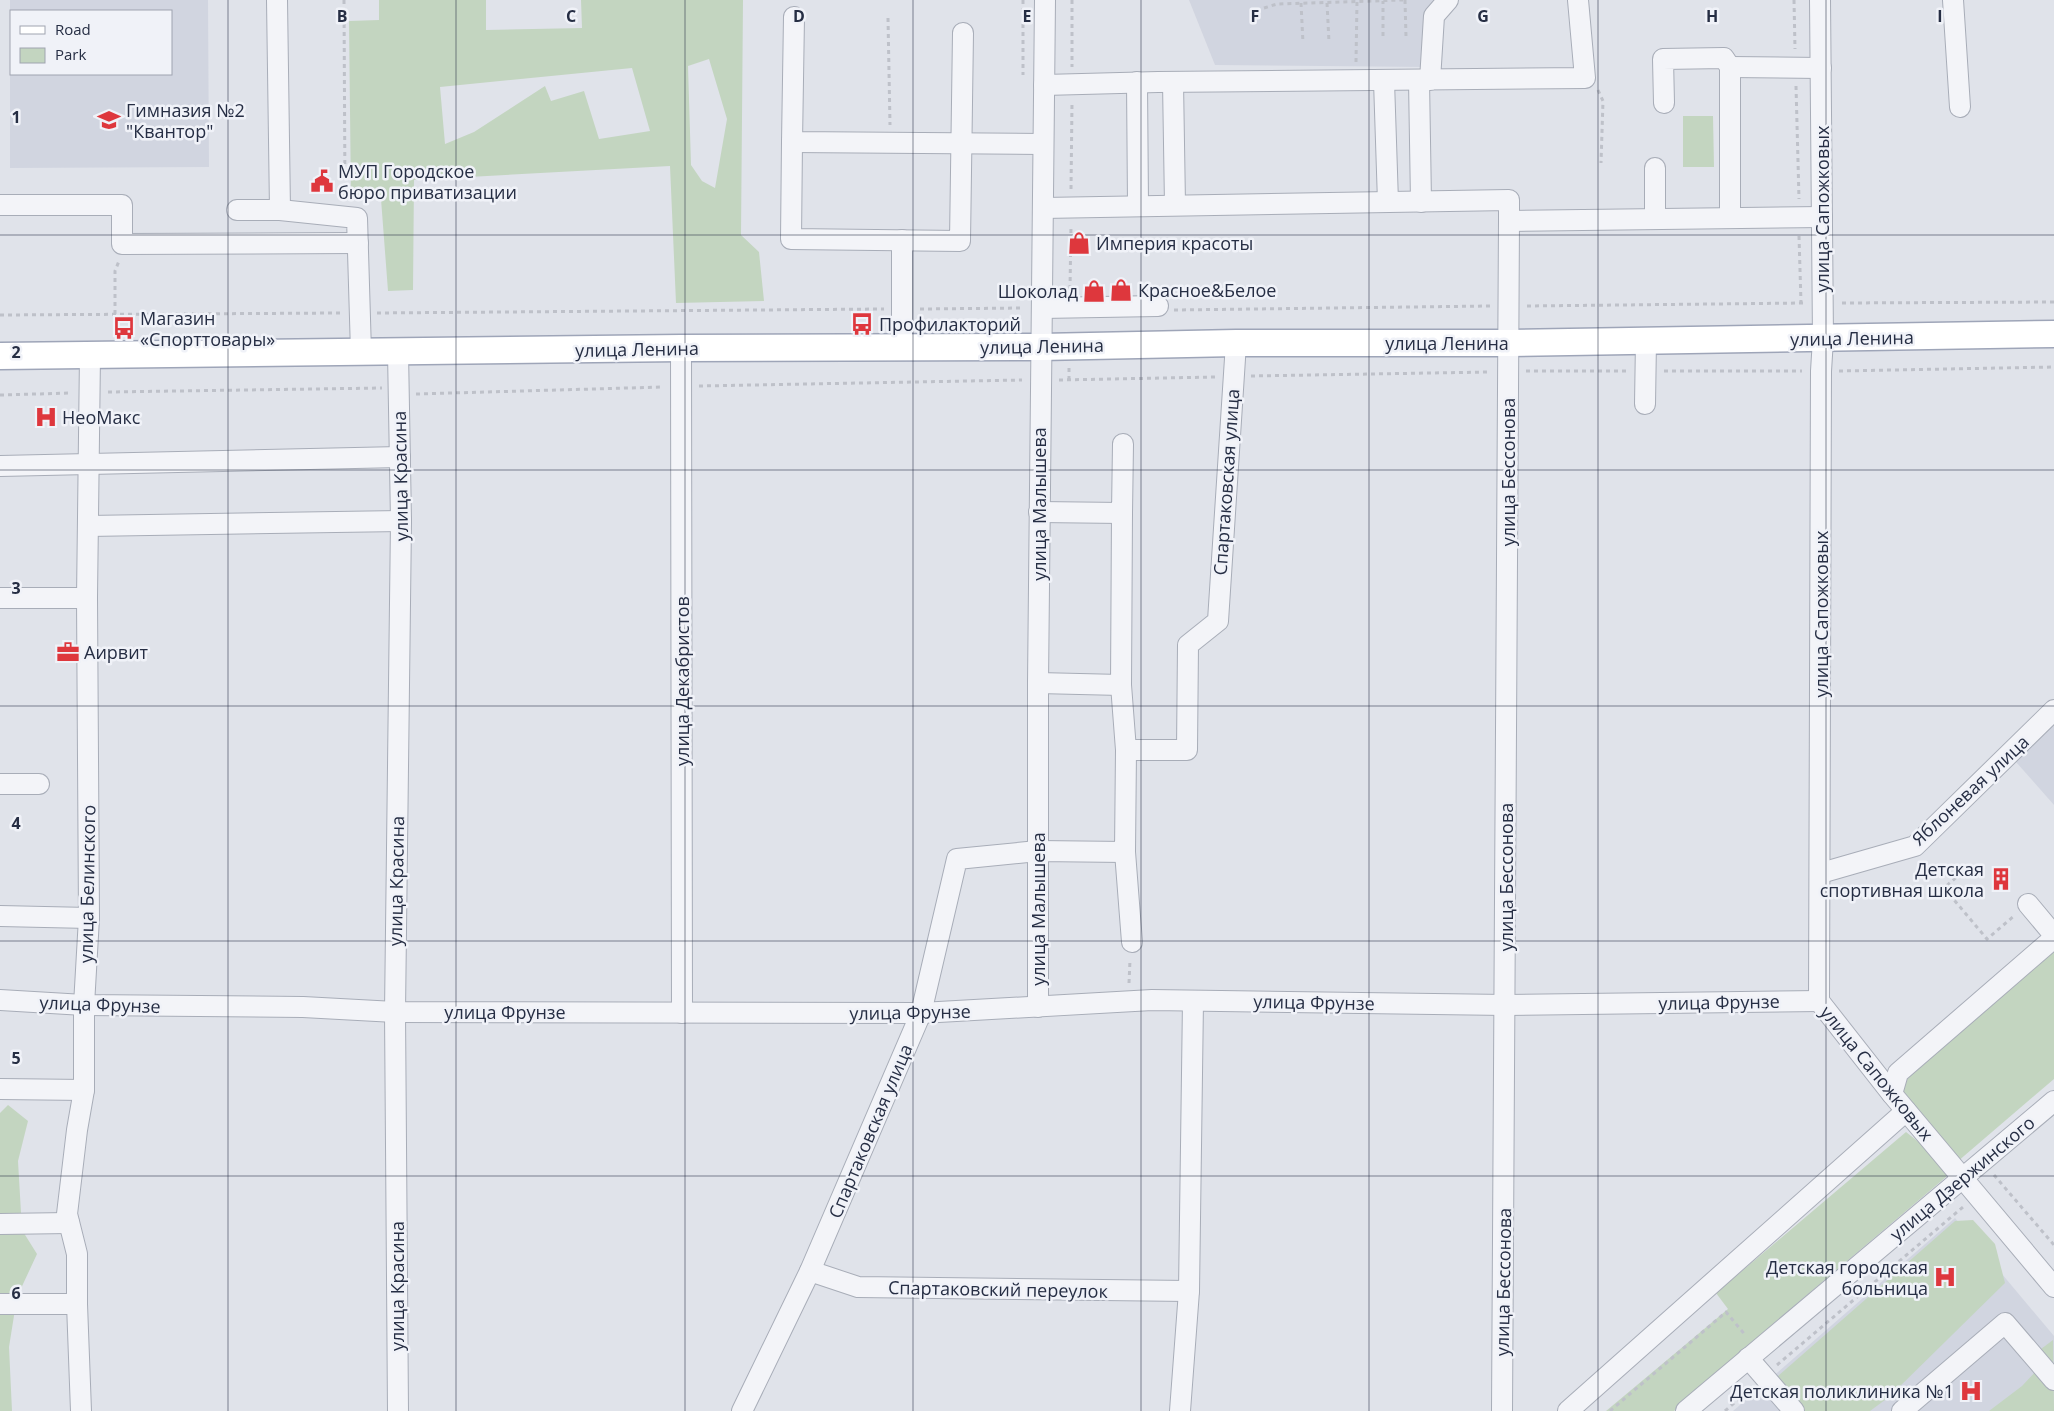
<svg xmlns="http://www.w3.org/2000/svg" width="2054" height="1411" font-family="'Open Sans',sans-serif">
  <rect width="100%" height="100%" fill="#e0e3ea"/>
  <g fill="#d1d5e0" fill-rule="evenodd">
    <path d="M10,0H208L209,167L10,168ZM11,11H171V74H11Z"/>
    <polygon points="1189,0 1438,0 1426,67 1215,65"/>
    <polygon points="2054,725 2054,805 2016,762"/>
    <polygon points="1955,1218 2054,1336 2054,1411 1733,1411"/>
  </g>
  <g fill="#c3d5c0" fill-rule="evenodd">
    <path d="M379,0H486V30L582,28L581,0H743L741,235L759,252L764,301L676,303L670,166L414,180L413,290L388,291L381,199L351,200L349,21L379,20ZM709,59L727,119L715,188L702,181L691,165L688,66ZM632,68L650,131L599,139L584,91L551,101L545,86L474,132L445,144L440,87Z"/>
    <polygon points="1683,116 1713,116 1714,167 1683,167"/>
    <polygon points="2054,949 2054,1079 1957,1162 1901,1093 1909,1072"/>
    <polygon points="8,1105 28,1121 18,1161 22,1230 37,1254 17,1297 9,1347 12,1411 0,1411 0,1113"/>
    <polygon points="1906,1132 1939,1158 1949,1169 1946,1177 1721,1368 1674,1411 1606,1411 1728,1309 1716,1293"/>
    <polygon points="1973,1220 1995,1244 2005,1283 1889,1397 1870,1411 1800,1411 1777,1377 1955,1221"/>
    <polygon points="2053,1340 2054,1411 1989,1411 2022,1386 2036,1371 2033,1355"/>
  </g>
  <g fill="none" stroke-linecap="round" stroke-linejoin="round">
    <defs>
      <g id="minor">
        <polyline points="277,0 280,210"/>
        <polyline points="1820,0 1823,339 1821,371 1819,1001 1892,1094 2054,1287"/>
        <polyline points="1953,0 1960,107"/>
        <polyline points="794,17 792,142 1043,144"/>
        <polyline points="1730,67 1821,68"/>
        <polyline points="1419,80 1421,202"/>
        <polyline points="1430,80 1434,16 1448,0"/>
        <polyline points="1384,81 1388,202"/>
        <polyline points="1137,82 1138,205"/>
        <polyline points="1173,82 1175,205"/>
        <polyline points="1044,85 1158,82 1585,78 1578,0"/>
        <polyline points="1664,103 1663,59 1724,58 1730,67 1730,218"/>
        <polyline points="792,142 791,239 960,241 963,33"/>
        <polyline points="1655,168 1655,219"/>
        <polyline points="0,205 122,205 122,244 358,243"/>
        <polyline points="1043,208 1509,200 1509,221 1822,217"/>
        <polyline points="237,210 280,210 357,218 361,352"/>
        <polyline points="1042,308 1158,306"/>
        <polyline points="902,347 902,240"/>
        <polyline points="681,348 682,1013"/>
        <polyline points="1645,404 1646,341"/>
        <polyline points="0,466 400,457"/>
        <polyline points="1039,512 1122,513 1123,444"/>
        <polyline points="1122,513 1121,685 1126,750"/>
        <polyline points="88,526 401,521"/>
        <polyline points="0,598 87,598"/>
        <polyline points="1038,683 1121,685"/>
        <polyline points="0,784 39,784"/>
        <polyline points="1125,852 1132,942"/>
        <polyline points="1821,873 1915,846 2054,710"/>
        <polyline points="2028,904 2054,935"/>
        <polyline points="0,916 89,918"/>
        <polyline points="0,1000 84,1005 303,1007 395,1012 921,1013 1152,1000 1506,1005 1819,1001"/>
        <polyline points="1038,1007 1038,683 1045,0"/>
        <polyline points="0,1089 84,1090"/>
        <polyline points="1892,1094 1898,1073 2054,938"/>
        <polyline points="0,1224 69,1223"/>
        <polyline points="810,1271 858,1287 1189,1291"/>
        <polyline points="0,1304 77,1304"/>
        <polyline points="1748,1358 1794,1411"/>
        <polyline points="81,1411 77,1304 77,1254 67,1214 77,1130 84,1090 84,1005 89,918 87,598 90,355"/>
        <polyline points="398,1411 395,1012 401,521 398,352"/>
        <polyline points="742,1411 810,1271 921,1013 957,859 1038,851 1125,852 1126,750 1187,750 1188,645 1218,621 1236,343"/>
        <polyline points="1180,1411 1189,1291 1193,1001"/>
        <polyline points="1502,1411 1509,221"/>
        <polyline points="1568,1411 1906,1111"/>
        <polyline points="1686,1411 2054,1101"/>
        <polyline points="1902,1411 2005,1323 2054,1380"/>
      </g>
      <polyline id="major" points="0,356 681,348 1041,347 1236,343 1508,343 2054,334"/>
    </defs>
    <use href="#minor" stroke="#a8adb8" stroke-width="22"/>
    <use href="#major" stroke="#9ea5b8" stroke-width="29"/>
    <g stroke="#bec1c9" stroke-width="3" stroke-dasharray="4 4" stroke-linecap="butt">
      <polyline points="344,0 345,198"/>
      <polyline points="1023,0 1023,75"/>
      <polyline points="1072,0 1072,67"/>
      <polyline points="1405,0 1406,37"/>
      <polyline points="1794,0 1795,49"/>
      <polyline points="1301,3 1303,43"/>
      <polyline points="1327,3 1329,42"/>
      <polyline points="1264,8 1277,4 1403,0"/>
      <polyline points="888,18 890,125"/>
      <polyline points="1383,36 1383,1"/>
      <polyline points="1356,62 1357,1"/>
      <polyline points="1796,86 1799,199"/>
      <polyline points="1598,90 1603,101 1601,163"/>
      <polyline points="1071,189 1072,103"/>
      <polyline points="1799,236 1801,303"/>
      <polyline points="1070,289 1071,226"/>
      <polyline points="1842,303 2054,302"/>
      <polyline points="1527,306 1805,303"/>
      <polyline points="920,309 1024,308"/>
      <polyline points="1174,310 1490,306"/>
      <polyline points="377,313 884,309"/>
      <polyline points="115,314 115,271 119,261"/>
      <polyline points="0,315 341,313"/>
      <polyline points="1526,371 1627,371"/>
      <polyline points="1664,371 1802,371"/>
      <polyline points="1839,371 2054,367"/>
      <polyline points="1251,376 1490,372"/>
      <polyline points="1059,380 1215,377"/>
      <polyline points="1069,380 1069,368"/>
      <polyline points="699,386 1022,380"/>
      <polyline points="108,392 382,388"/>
      <polyline points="416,394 663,387"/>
      <polyline points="0,395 72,393"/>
      <polyline points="1973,873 1968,867 1944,888 1987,939 2014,916"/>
      <polyline points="1129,983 1130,960"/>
      <polyline points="1994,1175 2054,1245"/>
      <polyline points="1777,1365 1963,1207"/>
      <polyline points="1610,1411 1726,1312 1746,1336"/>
      <polyline points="1725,1411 1750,1389"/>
    </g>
    <use href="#minor" stroke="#f3f4f8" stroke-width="20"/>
    <use href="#major" stroke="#fff" stroke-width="26"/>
  </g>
  <path fill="none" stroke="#262e44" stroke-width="1" stroke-opacity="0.55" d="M228,0V1411M456,0V1411M685,0V1411M913,0V1411M1141,0V1411M1369,0V1411M1598,0V1411M1826,0V1411M0,235H2054M0,470H2054M0,706H2054M0,941H2054M0,1176H2054"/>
  <defs>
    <symbol id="school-bare" viewBox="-9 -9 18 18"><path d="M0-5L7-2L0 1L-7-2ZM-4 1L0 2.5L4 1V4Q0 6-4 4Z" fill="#de373d" stroke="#f0f2f8" stroke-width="2.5" paint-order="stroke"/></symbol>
    <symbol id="civic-bare" viewBox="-9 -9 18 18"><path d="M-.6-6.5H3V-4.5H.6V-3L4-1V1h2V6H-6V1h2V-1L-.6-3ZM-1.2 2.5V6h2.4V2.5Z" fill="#de373d" stroke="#f0f2f8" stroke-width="2.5" paint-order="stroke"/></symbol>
    <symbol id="shop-bare" viewBox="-9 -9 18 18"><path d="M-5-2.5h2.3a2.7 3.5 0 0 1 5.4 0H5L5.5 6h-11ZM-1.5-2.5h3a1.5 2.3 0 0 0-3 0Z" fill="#de373d" stroke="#f0f2f8" stroke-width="2.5" paint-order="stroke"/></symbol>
    <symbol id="bus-bare" viewBox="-9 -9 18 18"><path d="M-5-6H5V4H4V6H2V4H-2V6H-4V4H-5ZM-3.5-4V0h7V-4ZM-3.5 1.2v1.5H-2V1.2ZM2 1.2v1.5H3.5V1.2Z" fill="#de373d" stroke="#f0f2f8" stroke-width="2.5" paint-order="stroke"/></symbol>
    <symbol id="hospital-bare" viewBox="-9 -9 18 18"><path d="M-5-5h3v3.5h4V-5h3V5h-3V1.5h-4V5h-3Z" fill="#de373d" stroke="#f0f2f8" stroke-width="2.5" paint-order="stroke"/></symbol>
    <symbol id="office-bare" viewBox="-9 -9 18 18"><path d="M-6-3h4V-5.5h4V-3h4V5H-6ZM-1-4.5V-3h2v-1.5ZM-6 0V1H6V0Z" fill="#de373d" stroke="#f0f2f8" stroke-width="2.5" paint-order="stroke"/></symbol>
    <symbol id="building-bare" viewBox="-9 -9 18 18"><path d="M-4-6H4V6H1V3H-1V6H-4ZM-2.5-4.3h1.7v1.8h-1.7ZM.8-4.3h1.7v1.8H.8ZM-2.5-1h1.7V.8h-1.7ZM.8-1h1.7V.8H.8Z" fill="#de373d" stroke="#f0f2f8" stroke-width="2.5" paint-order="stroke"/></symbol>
  </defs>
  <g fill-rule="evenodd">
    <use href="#school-bare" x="93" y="104" width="32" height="32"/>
    <use href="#civic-bare" x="306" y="165" width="32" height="32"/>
    <use href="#shop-bare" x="1063" y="227" width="32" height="32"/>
    <use href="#shop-bare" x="1105" y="274" width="32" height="32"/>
    <use href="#shop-bare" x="1078" y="275" width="32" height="32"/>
    <use href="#bus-bare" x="846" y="308" width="32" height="32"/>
    <use href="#bus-bare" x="108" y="312" width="32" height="32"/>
    <use href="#hospital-bare" x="30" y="401" width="32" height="32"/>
    <use href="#office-bare" x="52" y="636" width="32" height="32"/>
    <use href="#building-bare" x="1985" y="863" width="32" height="32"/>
    <use href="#hospital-bare" x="1929" y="1261" width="32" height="32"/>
    <use href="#hospital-bare" x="1955" y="1375" width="32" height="32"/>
  </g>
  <g text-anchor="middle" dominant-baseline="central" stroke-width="5" stroke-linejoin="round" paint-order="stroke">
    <g font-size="18" fill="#262e44" stroke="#f0f2f8" text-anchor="start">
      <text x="126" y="110">Гимназия №2<tspan x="126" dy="21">"Квантор"</tspan></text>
      <text x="338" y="171">МУП Городское<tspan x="338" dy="21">бюро приватизации</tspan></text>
      <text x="1096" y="243">Империя красоты</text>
      <text x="1138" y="290">Красное&amp;Белое</text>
      <text x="1078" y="291" text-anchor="end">Шоколад</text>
      <text x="140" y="318">Магазин<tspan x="140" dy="21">«Спорттовары»</tspan></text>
      <text x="879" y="324">Профилакторий</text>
      <text x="62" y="417">НеоМакс</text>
      <text x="84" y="652">Аирвит</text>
      <text x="1984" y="869" text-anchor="end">Детская<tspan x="1984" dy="21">спортивная школа</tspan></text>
      <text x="1928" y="1267" text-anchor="end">Детская городская<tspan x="1928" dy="21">больница</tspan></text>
      <text x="1954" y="1391" text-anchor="end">Детская поликлиника №1</text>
    </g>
    <g font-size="18" fill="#262e44" stroke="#f0f2f8">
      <text transform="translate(1822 209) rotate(-90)">улица Сапожковых</text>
      <text transform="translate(1852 338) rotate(-1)">улица Ленина</text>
      <text x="1447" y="343">улица Ленина</text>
      <text transform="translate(1042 346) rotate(-1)">улица Ленина</text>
      <text transform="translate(637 349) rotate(-1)">улица Ленина</text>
      <text transform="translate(1508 472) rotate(-90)">улица Бессонова</text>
      <text transform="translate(400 476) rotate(-91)">улица Красина</text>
      <text transform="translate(1226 482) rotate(-86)">Спартаковская улица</text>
      <text transform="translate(1039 504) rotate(-90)">улица Малышева</text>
      <text transform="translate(1821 614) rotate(-90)">улица Сапожковых</text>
      <text transform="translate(682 681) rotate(-90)">улица Декабристов</text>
      <text transform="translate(1970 790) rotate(-43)">Яблоневая улица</text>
      <text transform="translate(1506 877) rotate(-90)">улица Бессонова</text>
      <text transform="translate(396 881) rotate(-89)">улица Красина</text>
      <text transform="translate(87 884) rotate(-89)">улица Белинского</text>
      <text transform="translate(1038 909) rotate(-90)">улица Малышева</text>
      <text transform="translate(1314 1002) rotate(1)">улица Фрунзе</text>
      <text transform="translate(1719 1002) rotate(-1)">улица Фрунзе</text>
      <text transform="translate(100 1004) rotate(2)">улица Фрунзе</text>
      <text x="505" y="1012">улица Фрунзе</text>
      <text transform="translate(910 1012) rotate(-1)">улица Фрунзе</text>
      <text transform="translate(1877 1073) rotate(51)">улица Сапожковых</text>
      <text transform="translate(870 1131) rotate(-67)">Спартаковская улица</text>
      <text transform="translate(1962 1178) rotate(-40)">улица Дзержинского</text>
      <text transform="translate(1503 1282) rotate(-89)">улица Бессонова</text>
      <text transform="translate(397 1286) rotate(-90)">улица Красина</text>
      <text transform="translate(998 1289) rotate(1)">Спартаковский переулок</text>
    </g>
  </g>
  <g font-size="16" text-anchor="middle" font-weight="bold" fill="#262e44" stroke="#f0f2f8" stroke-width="5" stroke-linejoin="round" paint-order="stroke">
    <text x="342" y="22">B</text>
    <text x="571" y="22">C</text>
    <text x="799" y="22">D</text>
    <text x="1027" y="22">E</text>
    <text x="1255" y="22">F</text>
    <text x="1483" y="22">G</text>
    <text x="1712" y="22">H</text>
    <text x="1940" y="22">I</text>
    <text x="16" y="123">1</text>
    <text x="16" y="358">2</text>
    <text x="16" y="594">3</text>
    <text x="16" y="829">4</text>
    <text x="16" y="1064">5</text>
    <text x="16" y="1299">6</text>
  </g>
  <rect x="10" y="10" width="162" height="65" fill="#f0f2f8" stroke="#9fa4b0"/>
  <rect x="20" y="26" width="25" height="8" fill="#ffffff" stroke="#9fa4b0"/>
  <text x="55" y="35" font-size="15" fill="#262e44">Road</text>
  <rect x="20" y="48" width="25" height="15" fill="#c3d5c0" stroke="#9fa4b0"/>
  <text x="55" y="60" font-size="15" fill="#262e44">Park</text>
</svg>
